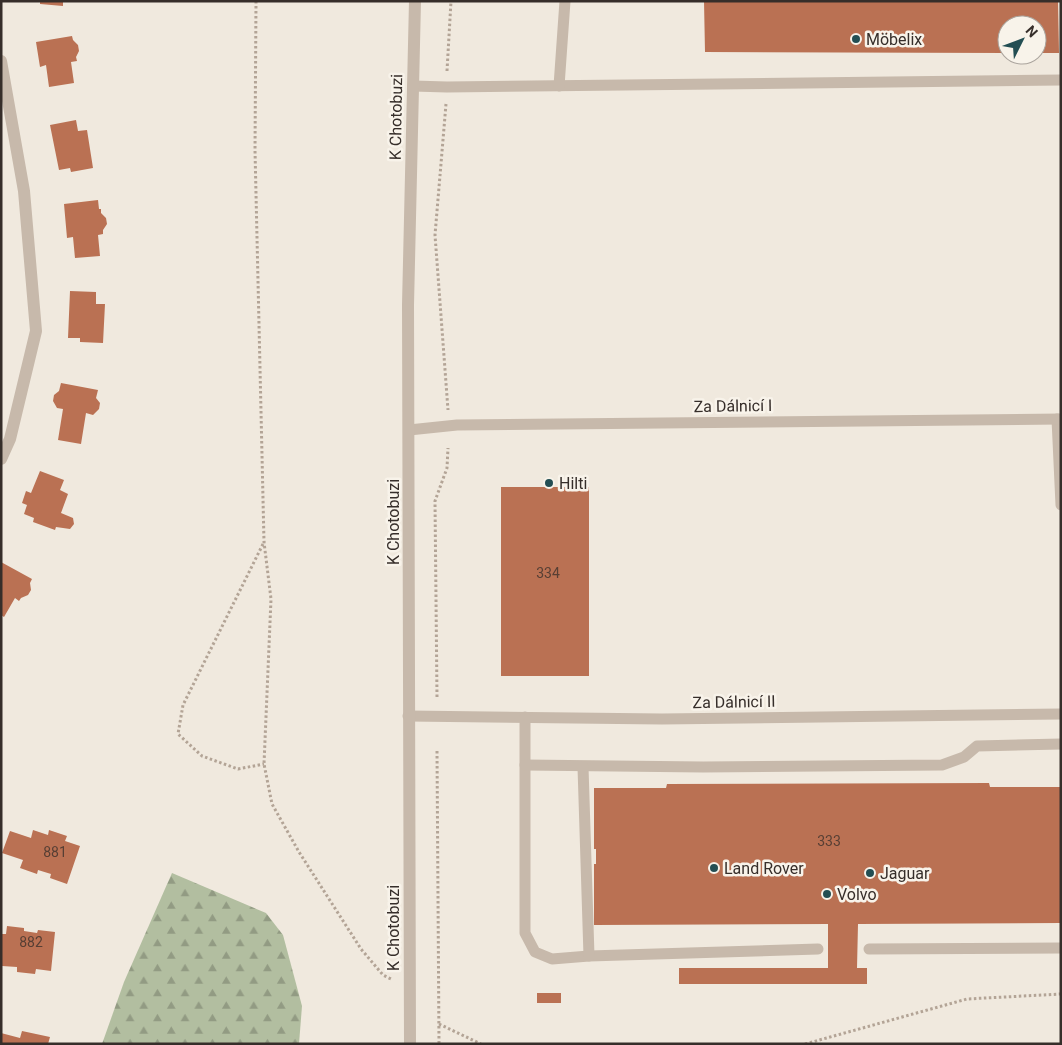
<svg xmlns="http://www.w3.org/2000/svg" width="1062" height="1045" font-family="Roboto,sans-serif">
  <defs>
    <pattern id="forest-firs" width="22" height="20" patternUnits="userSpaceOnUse" patternTransform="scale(1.25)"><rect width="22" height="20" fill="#b2bea0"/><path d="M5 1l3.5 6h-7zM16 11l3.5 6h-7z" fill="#929b83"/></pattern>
  </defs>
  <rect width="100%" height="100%" fill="#f0e9de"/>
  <polygon fill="url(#forest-firs)" points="172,873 266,913 283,935 302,1006 299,1044 102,1044 124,982"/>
  <g fill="#ba7153">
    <polygon points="40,1 63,1 63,6 40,4"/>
    <polygon points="704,1 1058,1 1059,53 1037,53 1037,25 1007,25 1007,53 705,52"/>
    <polygon points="72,36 73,40 78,45 79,51 76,57 77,61 71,62 74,83 49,87 46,65 40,67 36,42"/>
    <polygon points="76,120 78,131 87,130 93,168 71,172 70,168 59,170 50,125"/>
    <polygon points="98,200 99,209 101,209 101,213 106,218 107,224 103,230 103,234 98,235 100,256 75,258 73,237 67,238 64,204"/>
    <polygon points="70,291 96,292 96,304 105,304 103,343 80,342 80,338 68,338"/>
    <polygon points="61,383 98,390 96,398 100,403 99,409 93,415 86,413 81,444 58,440 63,409 57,408 53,401 54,395 59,391"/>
    <polygon points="40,471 64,480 60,490 68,494 61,513 73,518 74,524 70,529 56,527 55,530 33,522 34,518 24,514 27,505 22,503 26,491 31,493"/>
    <rect x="501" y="487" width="88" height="189"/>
    <polygon points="1,562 32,579 30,583 31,590 28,595 21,598 19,601 15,598 4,617 1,615"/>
    <polygon points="989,783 990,787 1061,787 1061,923 858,924 857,968 867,968 867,984 679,984 679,968 828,968 828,924 594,925 594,864 596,864 596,849 594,849 594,788 666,788 667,784"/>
    <polygon points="33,830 48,835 49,830 67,836 65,841 80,846 67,884 50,878 51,874 38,870 37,874 20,868 23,860 2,853 10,831 31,838"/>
    <polygon points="7,926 24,928 24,931 37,933 38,930 55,932 51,971 36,969 35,974 17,972 17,967 2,966 1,934 6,934"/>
    <rect x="537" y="993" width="24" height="10"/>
    <polygon points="22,1031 50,1037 48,1044 1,1044 1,1033 20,1038"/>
  </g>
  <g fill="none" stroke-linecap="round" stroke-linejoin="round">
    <g stroke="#b3a496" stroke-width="3" stroke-dasharray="2.5 2.5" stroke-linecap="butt">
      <polyline points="256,1 255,150 264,542 271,599 264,764 272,804 299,852 361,949 383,975 393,980"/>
      <polyline points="447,71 451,1"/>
      <polyline points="446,104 435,235 448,410"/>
      <polyline points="263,544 183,705 178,734 202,756 238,769 264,764"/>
      <polyline points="437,697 435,501 447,468 448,448"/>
      <polyline points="437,751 439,1044"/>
      <polyline points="439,1024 481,1044"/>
      <polyline points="805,1044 967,999 1061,994"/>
    </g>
    <g stroke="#c7b9ab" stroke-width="11">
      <polyline points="413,86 447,87 1061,80"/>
      <polyline points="559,86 565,1"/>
      <polyline points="1057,419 1061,505"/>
      <polyline points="409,430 457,425 1061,419"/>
      <polyline points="408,716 662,719 1061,714"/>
      <polyline points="525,717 525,933 535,952 552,959 589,956 818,949"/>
      <polyline points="525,765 703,767 942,765 964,757 977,746 1061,744"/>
      <polyline points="583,767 589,956"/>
      <polyline points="869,949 1061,948"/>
    </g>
    <g stroke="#c7b9ab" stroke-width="12">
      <polyline points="1,61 24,191 36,331 10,439 1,459"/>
      <polyline points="410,1044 408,305 415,1"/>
    </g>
  </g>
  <g fill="#234e53" stroke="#f8f3ea" stroke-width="2">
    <circle cx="856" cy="39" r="5"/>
    <circle cx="549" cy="483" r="5"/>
    <circle cx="714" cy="868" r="5"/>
    <circle cx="870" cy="873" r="5"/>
    <circle cx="827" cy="894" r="5"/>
  </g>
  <g text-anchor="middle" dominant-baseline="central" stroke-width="5" stroke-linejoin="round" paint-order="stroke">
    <g font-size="14" fill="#573f34">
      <text x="548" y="573">334</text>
      <text x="829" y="841">333</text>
      <text x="55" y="852">881</text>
      <text x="31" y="942">882</text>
    </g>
    <g font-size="16" fill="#362e2a" stroke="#f8f3ea" text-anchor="start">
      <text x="866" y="39">Möbelix</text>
      <text x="559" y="483">Hilti</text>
      <text x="724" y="868">Land Rover</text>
      <text x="880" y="873">Jaguar</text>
      <text x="837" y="894">Volvo</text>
    </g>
    <g font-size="16" fill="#362e2a" stroke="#f8f3ea">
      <text transform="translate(396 117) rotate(-89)">K Chotobuzi</text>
      <text transform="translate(733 406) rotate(-1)">Za Dálnicí I</text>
      <text transform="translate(393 522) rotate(-90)">K Chotobuzi</text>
      <text transform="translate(734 702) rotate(-1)">Za Dálnicí II</text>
      <text transform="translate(393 928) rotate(-90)">K Chotobuzi</text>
    </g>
  </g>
  <rect width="1062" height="1045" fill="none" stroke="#362e2a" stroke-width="5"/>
  <g transform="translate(1022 40) rotate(48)"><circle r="24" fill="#f8f3ea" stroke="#aaa49d"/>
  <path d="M0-4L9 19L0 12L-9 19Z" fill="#234e53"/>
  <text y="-8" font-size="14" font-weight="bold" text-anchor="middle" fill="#362e2a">N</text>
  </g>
</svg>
